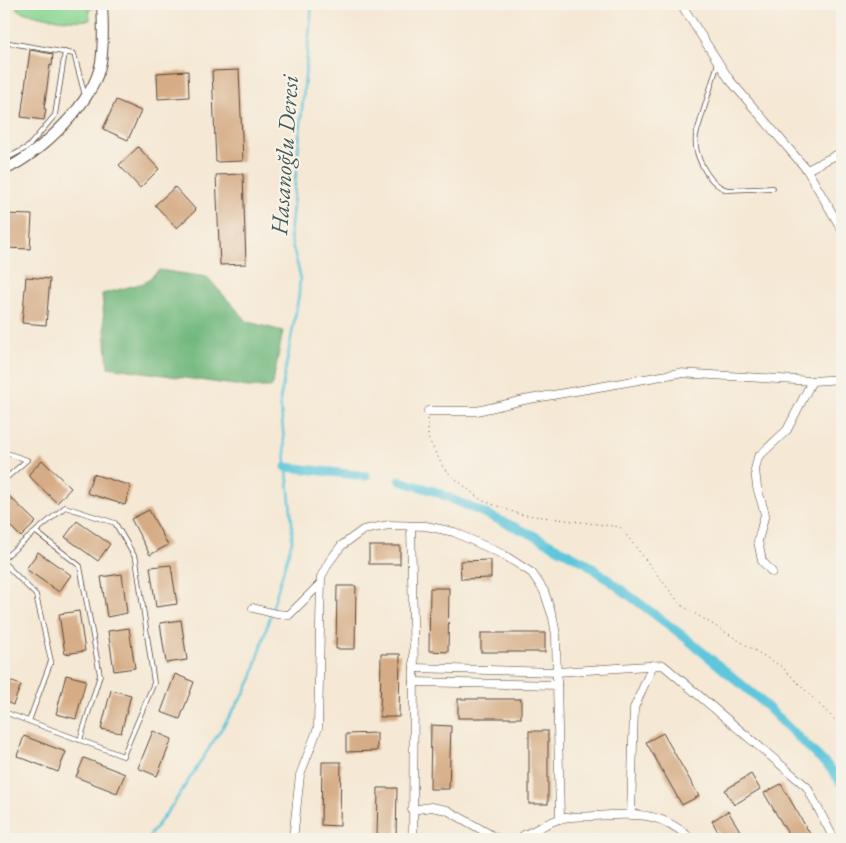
<svg xmlns="http://www.w3.org/2000/svg" width="846" height="843" font-family="'EB Garamond',serif">
  <rect width="100%" height="100%" fill="#f7f3e8"/>
  <filter id="ink" filterUnits="userSpaceOnUse"><feTurbulence type="fractalNoise" baseFrequency=".02" numOctaves="2"/><feDisplacementMap in="SourceGraphic" scale="10" xChannelSelector="R" yChannelSelector="G"/><feConvolveMatrix kernelMatrix="1 2 1 2 8 2 1 2 1" color-interpolation-filters="sRGB"/></filter>
  <filter id="wash" filterUnits="userSpaceOnUse"><feTurbulence type="fractalNoise" baseFrequency=".0096" numOctaves="4" result="noise"/><feDisplacementMap in="SourceGraphic" scale="20" xChannelSelector="R" yChannelSelector="G"/><feGaussianBlur stdDeviation="1.12" result="paint"/><feColorMatrix in="noise" values="0 0 0 0 0 0 0 0 0 0 0 0 0 0 0 0 0 1.4 0 .05"/><feComposite in="paint" operator="in"/></filter>
  <g filter="url(#wash)">
    <rect width="100%" height="100%" fill="#f5e8d4"/>
    <g fill="#8bd693" stroke="#638058">
      <polygon points="4,4 9,4 10,34 4,33"/>
      <path d="M16,4H94V7L89,9L90,20C67,22 44,17 22,12L17,9Z"/>
    </g>
    <polygon fill="#70b77d" stroke="#56704e" points="159,270 207,277 248,322 283,331 272,387 248,387 108,367 102,294 144,283"/>
    <g fill="none" stroke-linecap="round" stroke-linejoin="round">
      <polyline stroke="#5fc6dc" stroke-width="2.5" points="147,839 174,803 245,692 252,678 292,541 292,522 280,400 299,294 300,275 290,236 312,4"/>
      <g stroke="#5fc6dc" stroke-width="9">
        <polyline points="286,467 366,476"/>
        <polyline points="400,481 434,491 533,535 586,563 682,635 758,698 832,770 842,785"/>
      </g>
    </g>
    <g id="blocks">
      <g fill="#d5ac85">
        <polygon points="30,50 53,54 52,66 50,65 44,109 46,109 44,120 21,117"/>
        <polygon points="239,70 243,161 216,162 212,71"/>
        <polygon points="188,71 189,97 158,99 157,73"/>
        <polygon points="116,100 141,111 128,140 103,129"/>
        <polygon points="138,147 159,169 140,188 119,165"/>
        <polygon points="243,174 246,264 220,265 216,175"/>
        <polygon points="175,187 196,210 177,228 155,205"/>
        <polygon points="4,214 32,215 30,249 4,248"/>
        <polygon points="26,277 50,279 46,325 22,323"/>
        <polygon points="42,460 71,488 57,503 28,475"/>
        <polygon points="93,474 131,486 125,505 87,493"/>
        <polygon points="4,491 36,522 21,537 4,520"/>
        <polygon points="149,510 168,545 150,555 131,519"/>
        <polygon points="77,521 110,544 98,561 65,537"/>
        <rect x="369" y="546" width="31" height="18"/>
        <polygon points="38,552 71,575 59,592 26,569"/>
        <polygon points="491,560 491,578 461,579 460,561"/>
        <polygon points="171,565 177,604 156,607 150,567"/>
        <polygon points="122,574 127,613 107,617 101,577"/>
        <polygon points="337,586 356,586 355,649 336,649"/>
        <polygon points="430,588 449,588 448,652 429,651"/>
        <polygon points="79,611 85,651 65,654 59,614"/>
        <polygon points="181,620 187,660 166,663 160,623"/>
        <polygon points="129,628 135,668 114,671 108,631"/>
        <rect x="481" y="633" width="64" height="19"/>
        <polygon points="381,654 400,654 399,717 380,717"/>
        <polygon points="175,674 194,682 180,719 161,712"/>
        <polygon points="66,675 86,680 76,719 56,714"/>
        <polygon points="4,679 21,685 13,705 4,701"/>
        <polygon points="111,690 131,695 121,733 101,729"/>
        <rect x="458" y="699" width="63" height="19"/>
        <polygon points="431,725 451,726 449,789 430,789"/>
        <polygon points="153,731 172,739 157,776 138,768"/>
        <rect x="529" y="731" width="19" height="73"/>
        <polygon points="377,733 377,751 346,752 346,734"/>
        <polygon points="663,733 699,796 682,805 646,742"/>
        <polygon points="24,736 66,752 58,772 17,756"/>
        <polygon points="84,758 125,774 117,793 76,777"/>
        <polygon points="322,762 341,762 340,826 321,825"/>
        <polygon points="751,774 760,789 734,805 725,790"/>
        <polygon points="781,784 813,839 791,839 764,793"/>
        <polygon points="378,788 397,788 396,839 377,839"/>
        <polygon points="728,811 745,839 722,839 712,821"/>
      </g>
    </g>
  </g>
  <g filter="url(#ink)">
    <use href="#blocks" fill-opacity="0" stroke="#574639" stroke-width="1"/>
    <g fill="none" stroke-linecap="round" stroke-linejoin="round">
      <defs>
        <g id="lane">
          <polyline points="4,42 74,54 85,96"/>
          <path d="M718,63L696,135C693,154 708,185 728,190L773,188"/>
          <polyline points="4,160 28,147 55,115 65,52"/>
          <polyline points="4,452 27,460 4,480"/>
          <polyline points="36,532 80,566 100,675 80,740"/>
          <polyline points="4,558 65,507 115,523 136,559 154,683 123,756 4,712"/>
          <polyline points="4,563 36,595 51,661 29,721"/>
        </g>
        <g id="street">
          <polyline points="681,4 729,79 807,170 842,230"/>
          <polyline points="807,170 842,152"/>
          <polyline points="428,411 477,411 524,400 679,373 812,381 842,379"/>
          <polyline points="411,526 414,668 413,839"/>
          <polyline points="772,572 762,561 758,541 765,514 757,487 755,470 758,457 787,430 812,381"/>
          <polyline points="253,608 276,614 289,615 320,584"/>
          <polyline points="414,668 557,672 663,665 807,787 834,839"/>
          <polyline points="414,682 557,685"/>
          <polyline points="412,810 431,807 447,810 498,839"/>
          <polyline points="631,814 634,708 653,665"/>
          <polyline points="293,839 300,775 318,728 321,577 329,562 341,546 363,530 389,525 426,526 454,532 504,555 532,573 544,591 553,618 556,635 560,819"/>
          <path d="M520,839L524,835C536,830 547,823 559,819C570,816 583,817 594,816C634,814 660,810 691,839"/>
        </g>
        <path id="secondary" d="M4,170C40,153 94,103 101,62C104,43 103,23 102,4"/>
      </defs>
      <use href="#lane" stroke="#574639" stroke-width="5.5"/>
      <use href="#street" stroke="#574639" stroke-width="9"/>
      <use href="#secondary" stroke="#574639" stroke-width="12"/>
      <polyline stroke="#574639" stroke-width="1" stroke-dasharray="1 4" stroke-linecap="butt" points="428,419 428,438 444,469 481,500 519,514 620,527 681,605 782,667 842,727"/>
      <use href="#lane" stroke="#fff" stroke-width="4"/>
      <use href="#street" stroke="#fff" stroke-width="8"/>
      <use href="#secondary" stroke="#fff" stroke-width="10"/>
    </g>
  </g>
  <g text-anchor="middle" dominant-baseline="central" stroke-width="4.5" stroke-linejoin="round" paint-order="stroke">
    <g font-size="24" font-style="italic" fill="#465957" stroke="#f7f3e8">
      <text transform="translate(284 155) rotate(-86)">Hasanoğlu Deresi</text>
    </g>
  </g>
  <rect width="846" height="843" fill="none" stroke="#f7f3e8" stroke-width="20"/>
</svg>
